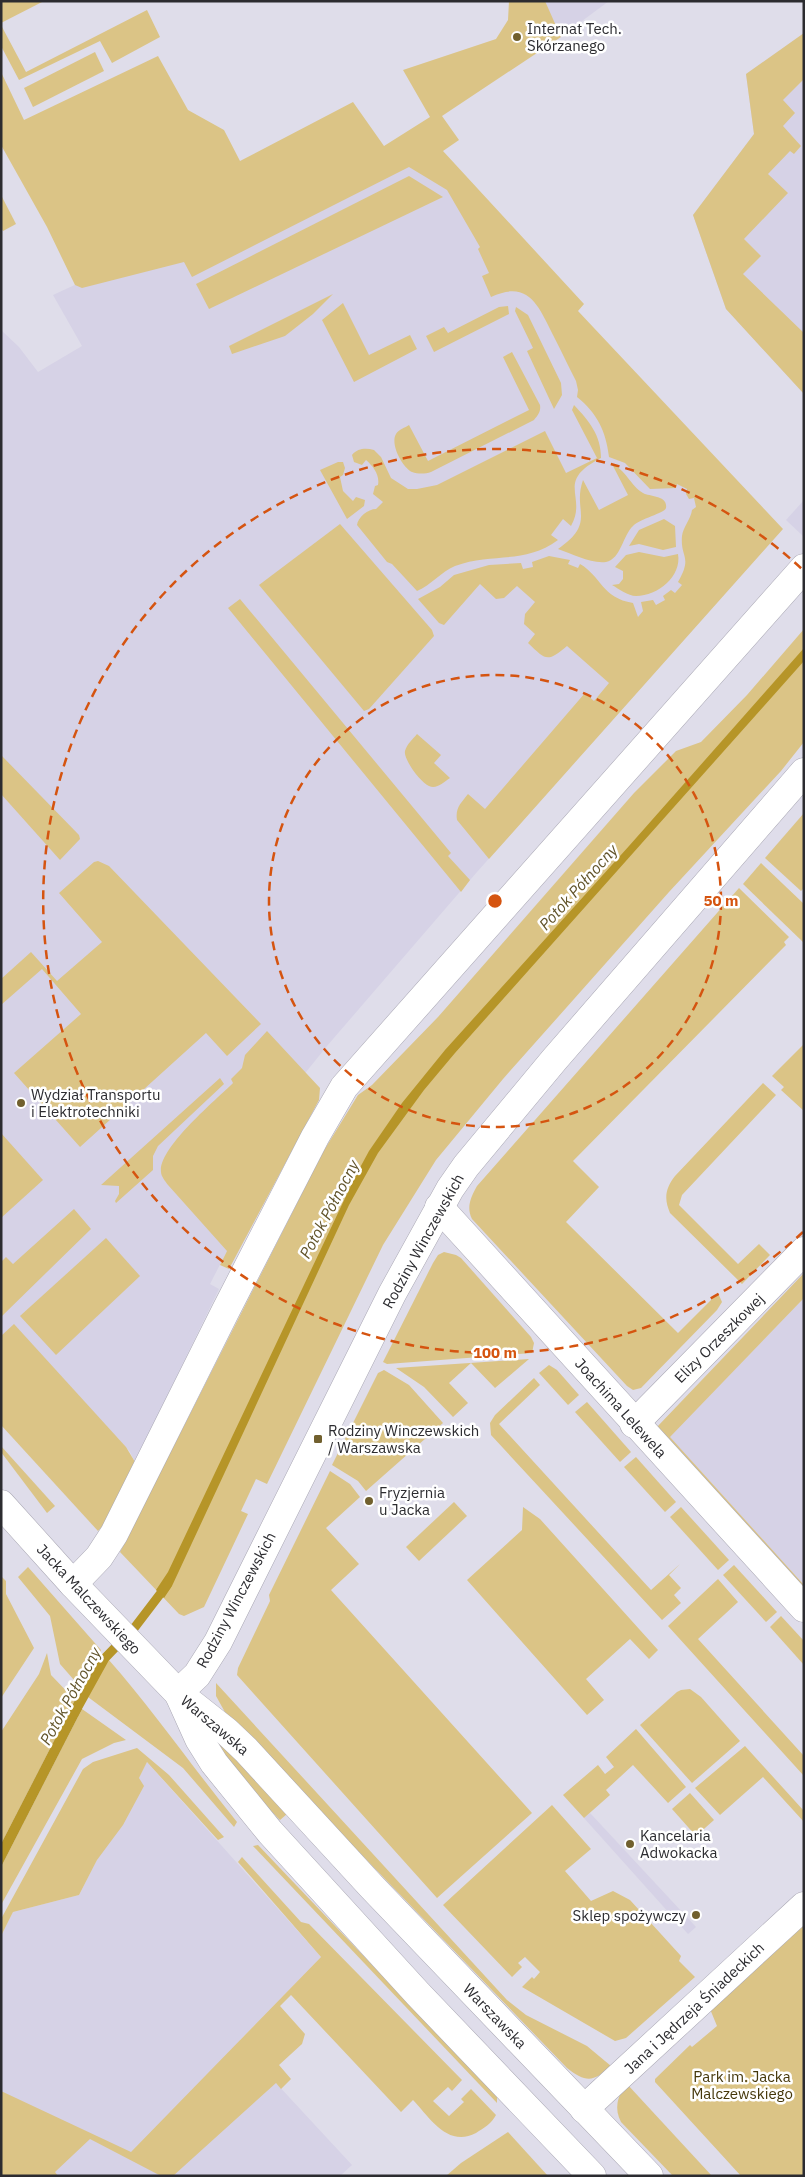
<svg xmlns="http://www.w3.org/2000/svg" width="805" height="2177" font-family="'IBM Plex Sans',sans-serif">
  <rect width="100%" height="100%" fill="#dfddea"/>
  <g fill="#d6d2e6">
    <polygon points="527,1 609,1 559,38"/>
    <polygon points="804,33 804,394 726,309 693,215 754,134 746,74"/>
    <polygon points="413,143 780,532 477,872 327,1046 277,1108 227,1251 210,1284 219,1289 135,1462 130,1452 117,1437 1,1407 1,330 19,347 38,372 82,346 53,295 133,258"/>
    <polygon points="804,500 804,537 786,520"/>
    <polygon points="804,1298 804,1585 669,1437"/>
    <polygon points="147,1762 321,1957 240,2040 276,2083 352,2165 340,2176 1,2176 1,1936 13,1912 79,1895"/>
    <polygon points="590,1813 696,1927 688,1934 584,1818"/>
  </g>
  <g fill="#dbc486">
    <polygon points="1,1 44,1 1,23"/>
    <path d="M509,1H545L561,37L442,116L459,140L443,151L584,304L578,311L783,529L489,859L457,820C455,808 461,803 468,794L485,809L585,693L594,701L609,683L567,646C547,663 546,660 528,643L535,634L524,624L525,614L535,602L517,586L504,598L496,599L480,584L444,625L439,623L418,599L440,587L454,575L489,565L521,563L523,569L533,567L532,562L549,556L570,560L568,564L578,568L580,564C601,576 602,598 633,603L638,617L643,611L641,602L653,600L656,605L665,600L663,596L671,590L675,593L682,585L678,582C693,556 680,558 682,536C683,527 691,519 692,510L696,507L694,498L689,499L686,494L687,489L677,484L676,488L650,489L625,463L609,457C606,431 597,413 577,397L578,390L576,381C568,366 561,350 553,335C539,307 529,279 491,297L482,276L489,273L478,249L480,247L447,190L409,167L192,277L184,262L82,288L75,285L47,227L1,145V72L24,120L158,56L188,110L224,130L240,161L353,102L384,146L430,117L403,70L496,39L508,20Z"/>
    <polygon points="147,10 160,37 112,63 100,41 19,80 1,46 1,25 26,72"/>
    <polygon points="804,33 804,79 783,100 795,113 783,126 801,146 794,154 790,151 768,174 788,193 744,239 761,256 743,274 804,333 804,394 726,309 693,215 754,134 746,74"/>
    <polygon points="95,52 104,71 33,107 24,88"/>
    <polygon points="409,176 443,197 209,309 196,284"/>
    <polygon points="1,195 16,224 3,231 1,228"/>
    <polygon points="333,294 313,314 285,336 232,354 229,346"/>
    <polygon points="343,303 369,355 410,335 417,349 354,382 322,320"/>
    <polygon points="508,306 509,314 434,352 426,336 444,327 448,333 499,307"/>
    <polygon points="516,307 528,315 561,383 562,395 554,409 527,351 533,348 515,311"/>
    <path d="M512,352L540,405C541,412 538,415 534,420L431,472C425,474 418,474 412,472C402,467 390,444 396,434C399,429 405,428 409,425L428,461L529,410L503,357Z"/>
    <path d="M574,405C589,421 601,435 601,458C554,482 588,496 571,526L563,519L551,535L558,540C524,565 492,552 455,566C441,572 431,585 417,591L392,564L387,562L357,525C358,517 368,509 376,509L383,502L373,494L375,486L378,485C380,475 373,466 366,460L362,465L354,462L352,455C358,448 366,448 374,450L381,457L391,478L408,489H417L437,485L545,431L566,473L597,458L572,410Z"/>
    <polygon points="338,462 343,462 345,468 343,475 340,477 343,491 353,501 356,497 365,500 364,506 347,519 320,470"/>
    <path d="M612,464C625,469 631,486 643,493C650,497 668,495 666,508C665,513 639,519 633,526C623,535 621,559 606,562C591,564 573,554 558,549C597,522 572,511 583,480L599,510L628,495Z"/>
    <polygon points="664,519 675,526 676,547 663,550 639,544 629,546 639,530"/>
    <polygon points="340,524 432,630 434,636 369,709 364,711 259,585"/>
    <path d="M639,552L664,557L678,554C682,576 658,596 636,596C628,596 619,589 612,585L619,584L623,579V571L615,567L626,555Z"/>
    <polygon points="240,599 451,853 448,856 470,880 461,892 228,608"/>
    <polygon points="804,629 804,742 781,771 669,892 503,1079 436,1160 383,1245 267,1484 256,1479 241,1511 248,1514 204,1607 184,1616 179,1614 120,1552 323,1152 358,1095 372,1085 438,1017 634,793 676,751 701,742 747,695"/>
    <path d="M417,734L441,755L434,763L450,778C444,782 436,790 429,786C421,783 403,759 405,751C407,744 413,739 417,734Z"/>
    <polygon points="1,755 79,835 80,839 60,860 1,794"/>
    <polygon points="804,813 804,888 801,891 765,858"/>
    <polygon points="98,861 109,866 261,1024 227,1056 206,1033 80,1147 14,1073 81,1014 42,969 1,1005 1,979 31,952 57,981 102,942 59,893 94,862"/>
    <polygon points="761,863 804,904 804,943 743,884"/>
    <path d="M739,888L789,937L784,942L786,945L573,1161L599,1187L566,1222L678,1333L718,1293L722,1302L717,1310L641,1388L633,1390L627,1386L472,1219C466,1207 471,1197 477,1186Z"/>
    <path d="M267,1031L320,1088L319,1100L229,1269L220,1265L227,1251L168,1185C165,1181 161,1176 161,1172C158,1148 216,1100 233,1083L231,1079L242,1068L245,1055Z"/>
    <polygon points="804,1044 804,1111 781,1090 784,1087 772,1076"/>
    <polygon points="220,1078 224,1084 158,1146 153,1156 153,1170 116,1203 115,1201 119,1194 119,1186 101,1185"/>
    <path d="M763,1083L776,1095L682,1195L679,1205L738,1264L759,1244L770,1255L742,1284L670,1213C664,1199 665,1189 675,1176Z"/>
    <polygon points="1,1133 43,1180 1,1218"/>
    <polygon points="74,1209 91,1229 1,1317 1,1262 6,1257 13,1264"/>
    <polygon points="106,1238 140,1276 56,1355 20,1316"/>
    <polygon points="444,1252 456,1255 461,1258 531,1337 534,1343 532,1353 387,1364 383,1362 433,1263 438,1255"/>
    <polygon points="804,1273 804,1298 670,1437 804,1585 804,1594 657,1427"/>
    <polygon points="14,1324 126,1447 135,1462 105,1523 98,1531 1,1425 1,1336"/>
    <polygon points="529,1359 495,1388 471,1363 449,1383 468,1403 453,1417 424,1387 396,1368"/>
    <polygon points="549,1365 557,1370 579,1395 568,1405 539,1373"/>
    <polygon points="384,1370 409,1385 443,1423 366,1491 358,1481 332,1465 378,1373"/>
    <polygon points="534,1378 540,1385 499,1424 651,1590 680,1564 669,1575 681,1588 674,1595 681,1603 662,1620 491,1435 490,1423 495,1415"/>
    <polygon points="587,1402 631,1452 620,1462 575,1412"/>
    <polygon points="1,1446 55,1506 47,1513 1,1452"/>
    <polygon points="636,1457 676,1502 665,1512 624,1467"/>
    <polygon points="330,1471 350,1484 360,1497 326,1528 359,1564 331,1590 532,1813 437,1898 237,1675 238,1668 270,1601 269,1595"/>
    <polygon points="454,1502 467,1516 419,1561 406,1547"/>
    <polygon points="523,1507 540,1519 658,1650 649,1659 630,1639 586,1679 604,1700 587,1715 467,1580 522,1530"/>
    <polygon points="681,1507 729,1560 718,1570 670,1517"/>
    <polygon points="734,1565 777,1612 766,1622 723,1575"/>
    <polygon points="28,1567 101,1650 81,1688 60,1664 50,1616 18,1577"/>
    <polygon points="1,1576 6,1581 6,1594 34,1648 1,1698"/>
    <polygon points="718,1579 738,1602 698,1639 804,1756 804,1776 668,1626"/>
    <polygon points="781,1616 804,1641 804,1665 770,1627"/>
    <polygon points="47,1653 51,1675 75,1700 1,1844 1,1732 39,1674"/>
    <path d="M108,1659C154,1711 193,1768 237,1822L234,1827L183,1768L88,1697Z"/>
    <path d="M216,1683L507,2000L526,2015L587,2046L611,2066C594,2082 586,2083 567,2068L226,1714L216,1696Z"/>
    <polygon points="690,1689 701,1697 740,1741 692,1783 640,1725 677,1692 681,1690"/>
    <polygon points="82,1709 126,1740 114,1743 82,1759 1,1905 1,1867"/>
    <polygon points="636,1729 686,1787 668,1803 633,1765 606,1790 610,1795 584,1818 563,1795 598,1765 605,1774 614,1767 606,1757"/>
    <path d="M213,1730L287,1814L280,1820C261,1800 216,1756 213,1730Z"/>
    <polygon points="745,1746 804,1811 804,1822 763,1777 720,1815 695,1788"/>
    <polygon points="137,1748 169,1775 224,1837 218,1840 147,1762 139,1778 144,1786 123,1825 97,1860 79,1895 13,1912 1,1936 1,1919 83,1769 93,1762"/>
    <polygon points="690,1793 714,1820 696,1836 672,1809"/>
    <polygon points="552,1805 591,1849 565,1871 591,1901 613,1891 630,1900 681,1956 679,1961 695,1977 626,2038 615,2041 522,1987 532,1977 534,1979 540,1972 525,1957 518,1963 522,1967 512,1977 443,1905"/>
    <polygon points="258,1845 497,2096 497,2103 253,1846"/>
    <path d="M242,1857L301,1922L309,1924L462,2080L452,2091L448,2087L433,2101L449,2116L464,2102L461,2099L471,2089L496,2115C492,2123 484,2128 476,2133C448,2148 430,2118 413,2100L401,2112L291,1995L280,2006L305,2034L302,2044L279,2065L291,2079L281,2089L276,2083L173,2176H161L90,2139L55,2172L58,2176H1V2091L131,2152L321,1957L238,1862Z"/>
    <polygon points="804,1924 804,2176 741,2176 655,2082 655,2079 690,2045 692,2047 717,2026 710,2009"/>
    <path d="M627,2084L712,2176H673L621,2122C614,2109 617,2095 627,2084Z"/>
    <polygon points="508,2132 548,2176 446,2176 461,2163"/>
  </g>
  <g fill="#b69528">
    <polygon points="804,648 804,661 455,1053 424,1090 378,1153 349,1205 172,1586 164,1598 156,1590 168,1572 356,1175 369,1151 402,1103 445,1050 629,846"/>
    <polygon points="75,1700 82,1709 1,1867 1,1844"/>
  </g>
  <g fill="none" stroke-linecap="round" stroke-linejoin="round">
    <polyline stroke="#b69528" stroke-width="9" points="74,1714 105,1658 135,1627 167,1585"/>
    <defs>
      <g id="minor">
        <polyline points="439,1207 804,1608"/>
        <polyline points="634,1424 804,1251"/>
        <polyline points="1,1504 73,1584 178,1693 226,1731 246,1750 372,1887 649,2176"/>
        <polyline points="73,1584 99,1557 114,1534 225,1312 315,1137 344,1087 804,568"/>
        <polyline points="178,1693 197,1675 218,1642 392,1294 450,1189 466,1166 554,1060 804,772"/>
        <polyline points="180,1697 199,1739 214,1763 270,1832 418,1994 592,2176"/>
        <polyline points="584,2109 804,1906"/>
      </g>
    </defs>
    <use href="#minor" stroke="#aaa8b4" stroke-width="29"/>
    <use href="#minor" stroke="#fff" stroke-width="28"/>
  </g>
  <g fill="none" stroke="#d55410" stroke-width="2.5" stroke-dasharray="9 6">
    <circle cx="495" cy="901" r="226"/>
    <path d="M803 1232A452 452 0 1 1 803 570"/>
  </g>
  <g fill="#71602e" stroke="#fff" stroke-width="2">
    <circle cx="517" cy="37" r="5"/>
    <circle cx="21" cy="1103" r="5"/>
    <rect x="313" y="1434" width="10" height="10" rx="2.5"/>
    <circle cx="369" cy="1501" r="5"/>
    <circle cx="630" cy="1844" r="5"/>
    <circle cx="696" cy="1915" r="5"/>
  </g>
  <g text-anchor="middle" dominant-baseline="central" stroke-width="5" stroke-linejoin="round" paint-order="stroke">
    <g font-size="15" fill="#2c2c30" stroke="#fff" text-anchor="start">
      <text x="527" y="28">Internat Tech.<tspan x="527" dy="17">Skórzanego</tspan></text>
      <text x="31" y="1094">Wydział Transportu<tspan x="31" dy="17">i Elektrotechniki</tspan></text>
      <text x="328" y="1430">Rodziny Winczewskich<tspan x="328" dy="17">/ Warszawska</tspan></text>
      <text x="379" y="1492">Fryzjernia<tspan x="379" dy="17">u Jacka</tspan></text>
      <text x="640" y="1835">Kancelaria<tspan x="640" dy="17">Adwokacka</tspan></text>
      <text x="686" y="1915" text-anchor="end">Sklep spożywczy</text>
    </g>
    <g font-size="15" fill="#2c2c30" stroke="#fff">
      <text transform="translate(423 1241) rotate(-61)">Rodziny Winczewskich</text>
      <text transform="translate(719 1338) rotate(-45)">Elizy Orzeszkowej</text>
      <text transform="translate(621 1408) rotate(48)">Joachima Lelewela</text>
      <text transform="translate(89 1599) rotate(47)">Jacka Malczewskiego</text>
      <text transform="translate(236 1600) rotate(-62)">Rodziny Winczewskich</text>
      <text transform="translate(215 1725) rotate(40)">Warszawska</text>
      <text transform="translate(694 2008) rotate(-43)">Jana i Jędrzeja Śniadeckich</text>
      <text transform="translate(495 2016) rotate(46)">Warszawska</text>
    </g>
    <g font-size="15" fill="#45370a" stroke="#fff">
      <text x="742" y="2076">Park im. Jacka<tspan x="742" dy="17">Malczewskiego</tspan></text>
    </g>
    <g font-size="16" font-style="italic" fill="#615329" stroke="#fff">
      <text transform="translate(578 887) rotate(-48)">Potok Północny</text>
      <text transform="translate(329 1209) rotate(-62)">Potok Północny</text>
      <text transform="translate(70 1696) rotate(-61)">Potok Północny</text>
    </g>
  </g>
  <circle cx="495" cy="901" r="8" fill="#d55410" stroke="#fff" stroke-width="2.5"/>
  <g font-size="15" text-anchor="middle" font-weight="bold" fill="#d55410" stroke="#fff" stroke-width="5" stroke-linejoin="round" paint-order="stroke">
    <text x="721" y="906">50 m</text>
    <text x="495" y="1358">100 m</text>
  </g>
  <rect width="805" height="2177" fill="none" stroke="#2c2c30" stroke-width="5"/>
</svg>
